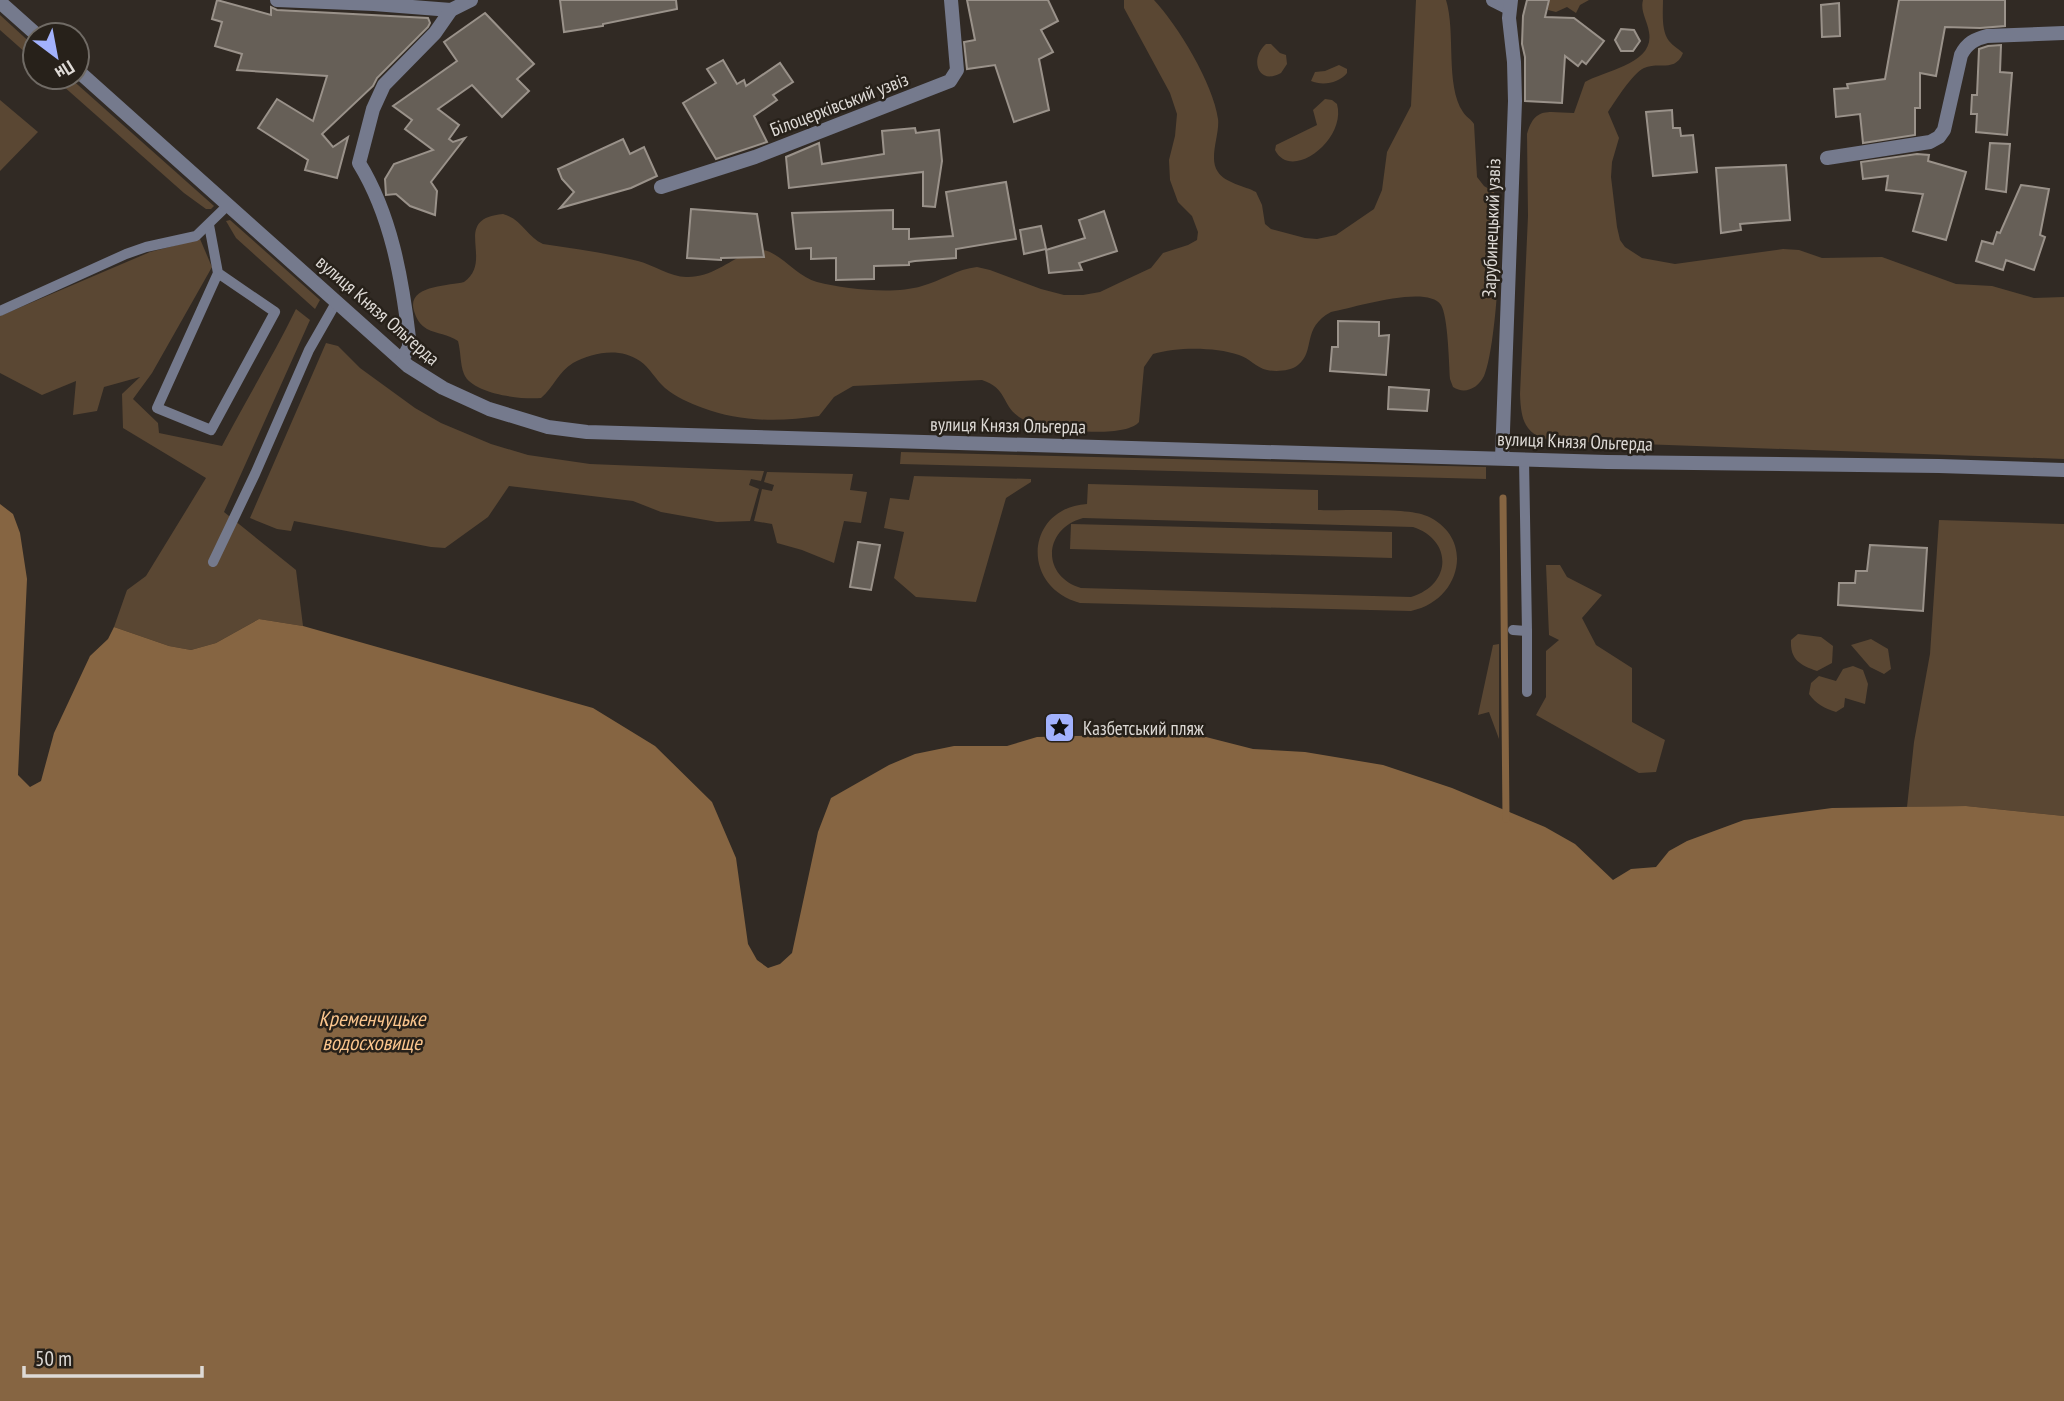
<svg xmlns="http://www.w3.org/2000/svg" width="2064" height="1401" font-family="'PT Sans Narrow',sans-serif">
  <rect width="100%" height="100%" fill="#312a24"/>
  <g fill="#5a4733" fill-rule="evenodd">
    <path d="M1124,0H1154C1178,26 1213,83 1218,119C1220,134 1208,159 1218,172C1225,183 1245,186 1256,192L1262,205L1265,224L1271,229L1305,238L1317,239L1336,235L1374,209L1382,190L1387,152L1411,106L1416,0H1446C1456,32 1445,85 1463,112C1466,117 1471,119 1474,124L1477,177L1484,186L1494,192C1505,219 1496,349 1484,376C1478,388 1465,395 1453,387L1450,379C1449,364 1448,316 1441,305C1427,284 1353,308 1331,312C1301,328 1316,351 1298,365C1291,371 1276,372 1267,370C1257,368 1249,358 1239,355C1214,347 1178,347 1153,354L1144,367L1139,422C1124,440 1038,430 1019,417C1001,404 1008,389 982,380L853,386L834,397L819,416C781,422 739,422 703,408C689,403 676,397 665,388C656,380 650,368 640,361C620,347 593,352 573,363C559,371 553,388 541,398C522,400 472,394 464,374C460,364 461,352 458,341C448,334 437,334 427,329C420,325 416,318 414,311C406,285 449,286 464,282C495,260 450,219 503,214C522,219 527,237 543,244C575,249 607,253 638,261C654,265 672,278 688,277C719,277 740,249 762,250C779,251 797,277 817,282C846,289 893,295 922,286C941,281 957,269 977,267L990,270L1041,289L1064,295H1083L1100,292L1121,282L1151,268L1163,253L1188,245L1197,240L1198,232L1192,216L1178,202L1170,180L1169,160L1175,136L1177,114L1170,93L1124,8Z"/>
    <polygon points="1549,0 1589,0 1580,5 1576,13 1567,7 1556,12 1548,10"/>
    <path d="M1643,0H1663C1663,12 1661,31 1669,41C1673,46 1679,49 1683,53C1675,73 1659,61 1644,68C1632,74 1616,100 1608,112L1619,138L1612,162L1611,177L1617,227L1620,240L1625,247L1642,258L1675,264L1783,249L1799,250L1822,258L1882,257L1956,284L1992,286L2034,298L2064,297V459L1556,441C1526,437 1521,423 1520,394L1528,216L1527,134C1535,105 1550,113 1574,113L1585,82C1605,70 1655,64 1649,32C1647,20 1640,11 1643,0Z"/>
    <polygon points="0,15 35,47 35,61 0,30"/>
    <path d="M1271,44L1280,53L1286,55L1287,64L1281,73C1258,86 1249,59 1266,44Z"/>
    <path d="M1339,65L1347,69V73C1339,83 1323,86 1311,81L1315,72L1325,71Z"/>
    <polygon points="53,77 69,77 214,206 211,209 206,209 184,193"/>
    <path d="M1325,99L1332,100L1337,104C1347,140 1291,182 1275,150L1276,145L1317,125L1313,110Z"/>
    <polygon points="0,100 38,132 0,171"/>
    <polygon points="230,220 320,300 315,309 236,238 226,221"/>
    <path d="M200,239L212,267L152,373L133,399L158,423L159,433L222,446C246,400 273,356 296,309L310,320L224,512L296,570L303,626L259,619L216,643L191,650L169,646L114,627L127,590L146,576L206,478L123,428L122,394L140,377L104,387L97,411L73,415L76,381L42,395L0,373V316L150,252Z"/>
    <polygon points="326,343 338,346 360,368 415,408 441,423 491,444 528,455 590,464 764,471 761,481 751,479 749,485 759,489 750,521 717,522 661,512 633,501 509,486 488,517 445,548 431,547 294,521 291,531 277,529 250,518"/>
    <polygon points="901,452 1486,467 1486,479 900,464"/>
    <polygon points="767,472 853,474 850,490 867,492 861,523 844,521 834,563 802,550 777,543 772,524 754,521 762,489 772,491 774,485 764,482"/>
    <polygon points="914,476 1031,479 1031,482 1006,498 976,602 916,597 894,578 904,532 884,528 890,498 909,500"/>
    <path d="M1088,484L1318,490V510C1344,511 1407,507 1427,516C1476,538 1461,601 1411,611L1080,603C1020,587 1025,508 1087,504ZM1083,518L1413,527C1453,540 1452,585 1411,597L1081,588C1041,576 1043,529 1083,518Z"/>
    <polygon points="1939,520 2064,524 2064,816 1966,806 1907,807 1914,742 1930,654"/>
    <polygon points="1071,524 1392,532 1392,558 1070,549"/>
    <polygon points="1546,565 1560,565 1567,577 1602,595 1582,618 1596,645 1632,668 1632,722 1665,740 1656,772 1639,773 1536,715 1546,697 1546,651 1559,640 1549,635"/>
    <path d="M1798,634L1821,637L1833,646L1832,663L1817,671C1800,665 1790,660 1791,640Z"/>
    <polygon points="1871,639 1888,649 1891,669 1884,674 1870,667 1851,645"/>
    <polygon points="1499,644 1499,739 1489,712 1478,715 1493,645"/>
    <path d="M1853,666L1863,670L1868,684L1865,704L1845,698L1844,707L1836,712C1824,708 1816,704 1809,694L1811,683L1819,676L1836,681L1843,669Z"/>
  </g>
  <polygon fill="#866542" points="0,504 13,514 20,533 27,579 18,775 30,787 41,781 54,733 90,656 108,639 114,627 169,646 191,650 216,643 259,619 303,626 593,708 655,746 712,802 736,858 748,944 757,960 768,968 780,964 792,953 818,832 831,798 889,765 915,754 954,746 1007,746 1037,737 1155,734 1202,736 1253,749 1305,752 1383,765 1452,788 1545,827 1575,844 1613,880 1631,869 1656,867 1669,851 1687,841 1744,820 1832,808 1966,806 2064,816 2064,1401 0,1401"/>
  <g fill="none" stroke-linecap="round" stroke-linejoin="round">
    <polyline stroke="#866542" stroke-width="7" points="1503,498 1506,819"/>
  </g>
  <g fill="#665f57" stroke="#9a928a" stroke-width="2">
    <polygon points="217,0 271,15 271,7 277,10 428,18 430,23 428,27 377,78 373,86 322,134 333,147 348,137 337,178 305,170 308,160 258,128 277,99 313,121 327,76 237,70 242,54 215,46 222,22 212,19"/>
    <polygon points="560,0 676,0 677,9 603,24 603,26 564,32"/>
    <polygon points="967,0 1048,0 1058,21 1041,30 1053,52 1039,59 1049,110 1014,122 995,65 967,69 964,42 975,40"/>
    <polygon points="1527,0 1549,0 1545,17 1574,18 1604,41 1586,64 1582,61 1578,66 1565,56 1562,103 1525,101 1525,57 1522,44 1523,16"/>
    <polygon points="1899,0 2005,0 2005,26 1980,28 1945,27 1936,76 1920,73 1920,108 1915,108 1915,135 1863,143 1860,114 1836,117 1834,89 1848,88 1847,84 1885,79"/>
    <polygon points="1839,3 1840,36 1822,37 1821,5"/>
    <polygon points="485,13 534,64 517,79 529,91 502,117 472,85 438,109 459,125 449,139 453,142 465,138 431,182 437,191 435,215 410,206 396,194 386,195 385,179 394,164 433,150 405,129 412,120 393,106 457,61 444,42"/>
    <polygon points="1621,29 1634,30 1640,41 1633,51 1621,51 1615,40"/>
    <polygon points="2001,45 2000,72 2012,73 2007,135 1976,132 1977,114 1971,114 1972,95 1977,95 1979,49 1988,46"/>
    <polygon points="723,60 737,84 744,80 746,86 780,63 793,82 773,95 777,100 754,116 767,142 716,159 683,103 716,83 707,69"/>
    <polygon points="1672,110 1673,128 1680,128 1681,136 1693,135 1697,172 1653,176 1646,112"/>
    <polygon points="915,128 916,133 939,130 942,161 935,207 923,206 923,172 789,188 786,157 819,143 822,164 884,154 882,131"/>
    <polygon points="623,139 630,154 644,147 657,176 631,188 560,208 574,192 562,179 558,169"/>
    <polygon points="1990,143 2010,144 2006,192 1986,189"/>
    <polygon points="1917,154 1929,155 1928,161 1966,172 1946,240 1913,231 1923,194 1886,190 1888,176 1863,179 1861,162"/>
    <polygon points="1786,165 1790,220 1740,224 1741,230 1721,233 1716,168"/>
    <polygon points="1006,182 1016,239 956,249 956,258 915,261 909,262 909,265 874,266 874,279 836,280 836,258 811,259 811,248 796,249 792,213 893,210 893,229 909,229 909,239 953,236 946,192"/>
    <polygon points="2021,185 2049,189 2040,235 2045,237 2034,270 2006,260 2003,270 1976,261 1982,241 1993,244 1997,232 2000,233"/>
    <polygon points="691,209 757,214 764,257 721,258 721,260 687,258"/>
    <polygon points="1104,211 1117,251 1079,263 1082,270 1049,273 1046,250 1085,238 1079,220"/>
    <polygon points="1041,226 1046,249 1024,254 1020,230"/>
    <polygon points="1338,321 1379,322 1379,336 1389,335 1386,375 1330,371 1332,347 1338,347"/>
    <polygon points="1389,387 1429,390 1427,411 1388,409"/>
    <polygon points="858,542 880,545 871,590 850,587"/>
    <polygon points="1870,545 1927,548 1923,611 1838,605 1839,583 1855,583 1856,571 1867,571"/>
  </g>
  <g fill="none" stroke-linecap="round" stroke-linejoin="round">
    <g stroke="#757a8d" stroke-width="10">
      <polyline points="209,225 218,273 157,408 211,430 275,312 218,273"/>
      <polyline points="0,311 126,254 146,247 196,236 229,204"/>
      <polyline points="213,562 255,474 309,350 337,301"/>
      <polyline points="1513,630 1527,631 1524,459"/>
      <polyline points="1527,631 1527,692"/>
    </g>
    <g stroke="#757a8d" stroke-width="14">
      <polyline points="277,0 374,4 451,10"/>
      <polyline points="1493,0 1509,8"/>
      <polyline points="0,2 37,35"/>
      <polyline points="77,70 408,366 443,388 489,409 548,427 587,432 1607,462 1939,466 2064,470"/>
      <path d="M1827,158L1930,142L1939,137L1944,130L1961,55C1967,43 1975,39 1987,36L2064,33"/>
      <polyline points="661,187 755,157 950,81 957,70 951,0"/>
      <path d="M402,360L409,347V338C402,278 391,215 359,163L373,109L384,85L435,33L451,10L471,0"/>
      <polyline points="1502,458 1515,101 1514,62 1509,18 1511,0"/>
    </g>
  </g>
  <defs>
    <symbol id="sight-square" viewBox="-11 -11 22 22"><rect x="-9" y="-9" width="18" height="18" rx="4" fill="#a2b2fd" stroke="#27211a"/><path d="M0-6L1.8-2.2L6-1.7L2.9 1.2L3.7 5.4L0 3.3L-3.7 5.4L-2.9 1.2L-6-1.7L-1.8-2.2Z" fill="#111"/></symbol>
  </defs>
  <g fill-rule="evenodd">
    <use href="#sight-square" x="1042" y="710" width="35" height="35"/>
  </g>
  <g text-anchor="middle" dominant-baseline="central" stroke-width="5" stroke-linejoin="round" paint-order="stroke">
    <g font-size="19" fill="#dedad6" stroke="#27211a">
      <text transform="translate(839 104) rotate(-21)">Білоцерківський узвіз</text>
      <text transform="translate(1491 228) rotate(-88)">Зарубинецький узвіз</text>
      <text transform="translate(378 310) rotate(41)">вулиця Князя Ольгерда</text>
      <text transform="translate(1008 425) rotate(1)">вулиця Князя Ольгерда</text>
      <text transform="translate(1575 441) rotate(2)">вулиця Князя Ольгерда</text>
    </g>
    <g font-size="19" fill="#dedad6" stroke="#27211a" text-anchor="start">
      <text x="1083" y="728">Казбетський пляж</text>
    </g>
    <g font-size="21" font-style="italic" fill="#fbc58d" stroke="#27211a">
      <text x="372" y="1018">Кременчуцьке<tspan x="372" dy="24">водосховище</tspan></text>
    </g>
  </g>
  <g transform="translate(56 56) rotate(148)"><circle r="33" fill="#27211a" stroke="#706b65" stroke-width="2"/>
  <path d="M0-5L12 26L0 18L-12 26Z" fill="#a2b2fd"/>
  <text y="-10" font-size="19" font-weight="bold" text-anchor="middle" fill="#dedad6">Пн</text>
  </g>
  <path d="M24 1366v10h178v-10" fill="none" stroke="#dedad6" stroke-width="3.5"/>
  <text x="35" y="1366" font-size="21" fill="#dedad6" stroke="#27211a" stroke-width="5" paint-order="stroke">50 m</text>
</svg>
